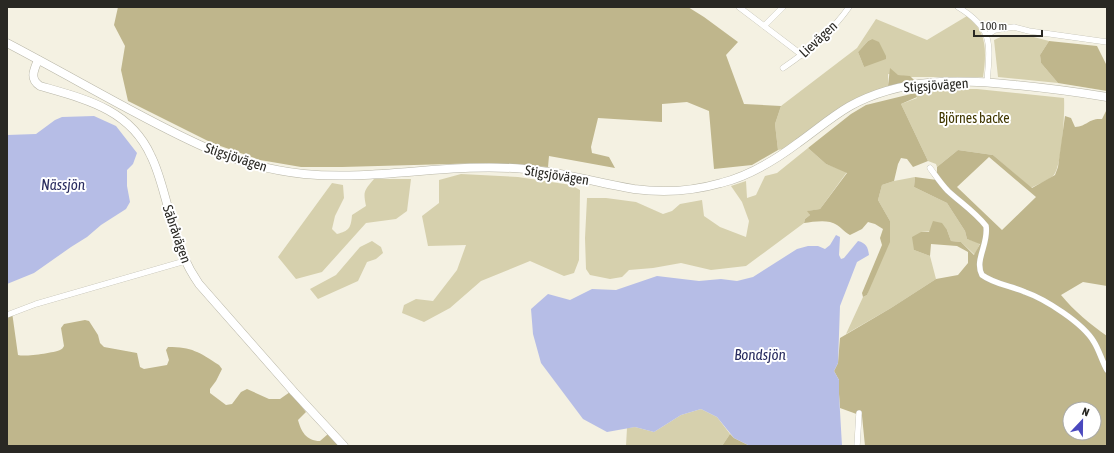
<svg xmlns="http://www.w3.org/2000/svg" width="1114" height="453" font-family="'Asap Condensed',sans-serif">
  <rect width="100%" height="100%" fill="#f4f1e2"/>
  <g fill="#d6d0ad" fill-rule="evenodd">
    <path d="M967,16C972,21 978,26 981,33C987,46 985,64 983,77H911L888,74V86L860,98L787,148L778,150L775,124L781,106L857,48L876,19L927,40ZM872,39L864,67L858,52L868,41Z"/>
    <polygon points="1005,35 1026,35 1049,41 1040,55 1041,63 1058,83 998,77 994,40"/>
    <path d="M933,89H977L1064,98C1065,111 1062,168 1053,176C1047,181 1038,184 1031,188L993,155L958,150L937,167L936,164L928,161L901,104L917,98L915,93Z"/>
    <polygon points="808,148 826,164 847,172 820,209 808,211 810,215 805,219 804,223 746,266 711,270 681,263 653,268 629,270 622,277 610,279 590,275 586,269 585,238 587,198 606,198 636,202 663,214 672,211 680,204 702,200 704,216 720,227 746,237 749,221 742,202 731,186 746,181 747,198 756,195 765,176 777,173"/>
    <polygon points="461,174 518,177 571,185 580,190 579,260 574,273 564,276 530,261 481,281 450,308 424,322 402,313 404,305 416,299 433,301 457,270 466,245 428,246 422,216 439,203 439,180"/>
    <polygon points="915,177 914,187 947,203 965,231 967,239 980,243 975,255 961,242 951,241 947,230 921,232 914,250 930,256 936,279 891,308 846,334 863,297 867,295 890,221 878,200 882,185 894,181"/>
    <path d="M374,179H411L407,211L396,219L366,223L322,272L296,279L278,257L332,183L343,185L344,198L335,216L332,229L337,234C349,231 351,228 352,215L366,206C363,191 364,191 374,179Z"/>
    <polygon points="372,241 381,247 383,253 376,259 367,262 358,281 318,299 310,289 336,275 360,247"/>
    <polygon points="701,409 717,417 730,434 722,446 626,446 627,428 635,427 654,432 681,415"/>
  </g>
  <g fill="#bfb68c" fill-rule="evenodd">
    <polygon points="118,7 688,7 704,17 738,42 726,55 744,104 781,106 775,124 778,150 752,165 714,169 709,111 687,102 662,104 662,122 598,118 591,147 592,153 609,157 615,168 549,156 548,167 486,163 342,167 301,167 260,160 212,143 128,101 121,70 125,46 114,25"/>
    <polygon points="872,39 879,42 886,56 886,59 864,67 858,52 868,41"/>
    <polygon points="1049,41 1097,46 1107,66 1107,91 1058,83 1041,63 1040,55"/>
    <polygon points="890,68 898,75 910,76 914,80 888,86"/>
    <path d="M915,93L917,97L901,104L928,161L913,167L907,159L901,158L898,164L894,181L882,185L878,200L890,221V242L867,295L863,297L862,293L882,245L880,238L883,229L875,224L868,222L862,229L850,235C844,232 842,228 837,225C828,219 814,222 804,223L805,219L810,215L807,211L820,209L847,173L826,164L808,148L851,114L866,105Z"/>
    <path d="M1107,109V286L1083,282L1061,295C1074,311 1090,324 1107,336V446H865L862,416L840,408L839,394V380L834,371L838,363L840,338L891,308L936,279L958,275L968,263V252L957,246L931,244L930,256L914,250L912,237L921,232H929L933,221L942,223L947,230L951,241L961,242L974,255L980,244L967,239L965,231L947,203L914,187L915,177L937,180V167L958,150L993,155L1032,188L1055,175L1058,167L1065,116L1071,118L1075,127C1088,126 1088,118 1102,119ZM989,157L1036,197L1002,230L957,187ZM1070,409H1094V433H1070Z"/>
    <path d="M12,312L18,355C25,357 53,353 60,350C62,349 63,348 64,346L61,328L64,324L85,320L89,321L98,335L100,343L104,347L137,353L140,367L144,369L167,365L169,360L166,350L168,347C192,347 199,352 219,365L222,369L216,381L210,389V393L226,405L232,404L241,392L247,389L269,399H280L290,392L306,412L298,420C301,431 306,441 320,441L328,434L340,446H7V315Z"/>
    <polygon points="730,434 734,438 750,446 722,446"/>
  </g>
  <g fill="#b6bde6">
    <polygon points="94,116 116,126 137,153 133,164 127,170 127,186 130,202 126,209 101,225 87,237 71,247 34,273 7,284 7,135 36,134 55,120 62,117"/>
    <path d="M836,235L840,237L839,255L841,259L844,258L858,241C866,243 868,247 869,255L857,262L840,306L838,363L834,371L839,380V394L842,446H750L734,438L717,417L701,409L681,415L654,432L635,427L607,432L583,419L541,363L533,334L531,309L548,294L570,300L592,289L616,290L657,276L699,281L721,279L737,281L753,277L797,249L808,246H818L825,249L830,245Z"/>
  </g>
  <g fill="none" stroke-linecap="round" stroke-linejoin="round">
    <defs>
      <g id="minor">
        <polyline points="739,7 802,55"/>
        <path d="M958,7C994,29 990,44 987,82"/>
        <polyline points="764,26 783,7"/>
        <polyline points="987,35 995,30 1014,27 1029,31 1107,42"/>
        <path d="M783,68C808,51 832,32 849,7"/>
        <path d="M930,168C936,176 941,184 948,191C961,203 975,212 986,226C989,244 974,260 982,275C994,284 1011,286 1025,292C1045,299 1083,323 1094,342C1099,350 1102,361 1107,370"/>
        <polyline points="7,315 36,304 185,261"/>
        <polyline points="857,446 859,413"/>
      </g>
      <g id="secondary">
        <path d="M7,43C47,64 86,86 125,107C185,139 235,167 304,174C378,181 451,162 525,169C562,172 597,183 634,189C663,193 693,191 721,183C749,176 774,161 798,143C815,131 831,117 850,106C901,78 958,79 1015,85C1046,88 1076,92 1107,97"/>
        <path d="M38,60C34,70 29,79 40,86C85,99 130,109 151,156C160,174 164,195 170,214C177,241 183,261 199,284L294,392L344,446"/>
      </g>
    </defs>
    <use href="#minor" stroke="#b8b6a7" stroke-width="6"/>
    <use href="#secondary" stroke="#b8b6a7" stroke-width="9"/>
    <use href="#minor" stroke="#fff" stroke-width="5.5"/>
    <use href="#secondary" stroke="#fff" stroke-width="8"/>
  </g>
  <g text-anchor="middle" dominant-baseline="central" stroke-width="4" stroke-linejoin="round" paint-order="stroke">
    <g font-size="14" fill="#292823" stroke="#fff">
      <text transform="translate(818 39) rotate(-43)">Lievägen</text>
      <text transform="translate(936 85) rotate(-4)">Stigsjövägen</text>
      <text transform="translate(236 157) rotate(18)">Stigsjövägen</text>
      <text transform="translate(557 175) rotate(9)">Stigsjövägen</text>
      <text transform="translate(177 234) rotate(71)">Säbråvägen</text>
    </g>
    <g font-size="14" fill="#413700" stroke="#fff">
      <text x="974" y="118">Björnes backe</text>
    </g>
    <g font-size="15" font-style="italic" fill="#292c5f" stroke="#fff">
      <text x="63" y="184">Nässjön</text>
      <text x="760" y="354">Bondsjön</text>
    </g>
  </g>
  <rect width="1114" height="453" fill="none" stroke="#292823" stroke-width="16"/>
  <g transform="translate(1082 421) rotate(22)"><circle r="19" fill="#ffffff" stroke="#a9a9a7"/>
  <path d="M0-3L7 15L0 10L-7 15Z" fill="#4a48be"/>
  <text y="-6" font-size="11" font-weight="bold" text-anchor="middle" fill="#292823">N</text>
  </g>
  <path d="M974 30v6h68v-6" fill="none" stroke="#292823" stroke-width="2"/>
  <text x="980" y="30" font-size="12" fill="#292823" stroke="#ffffff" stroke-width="3" paint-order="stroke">100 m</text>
</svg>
